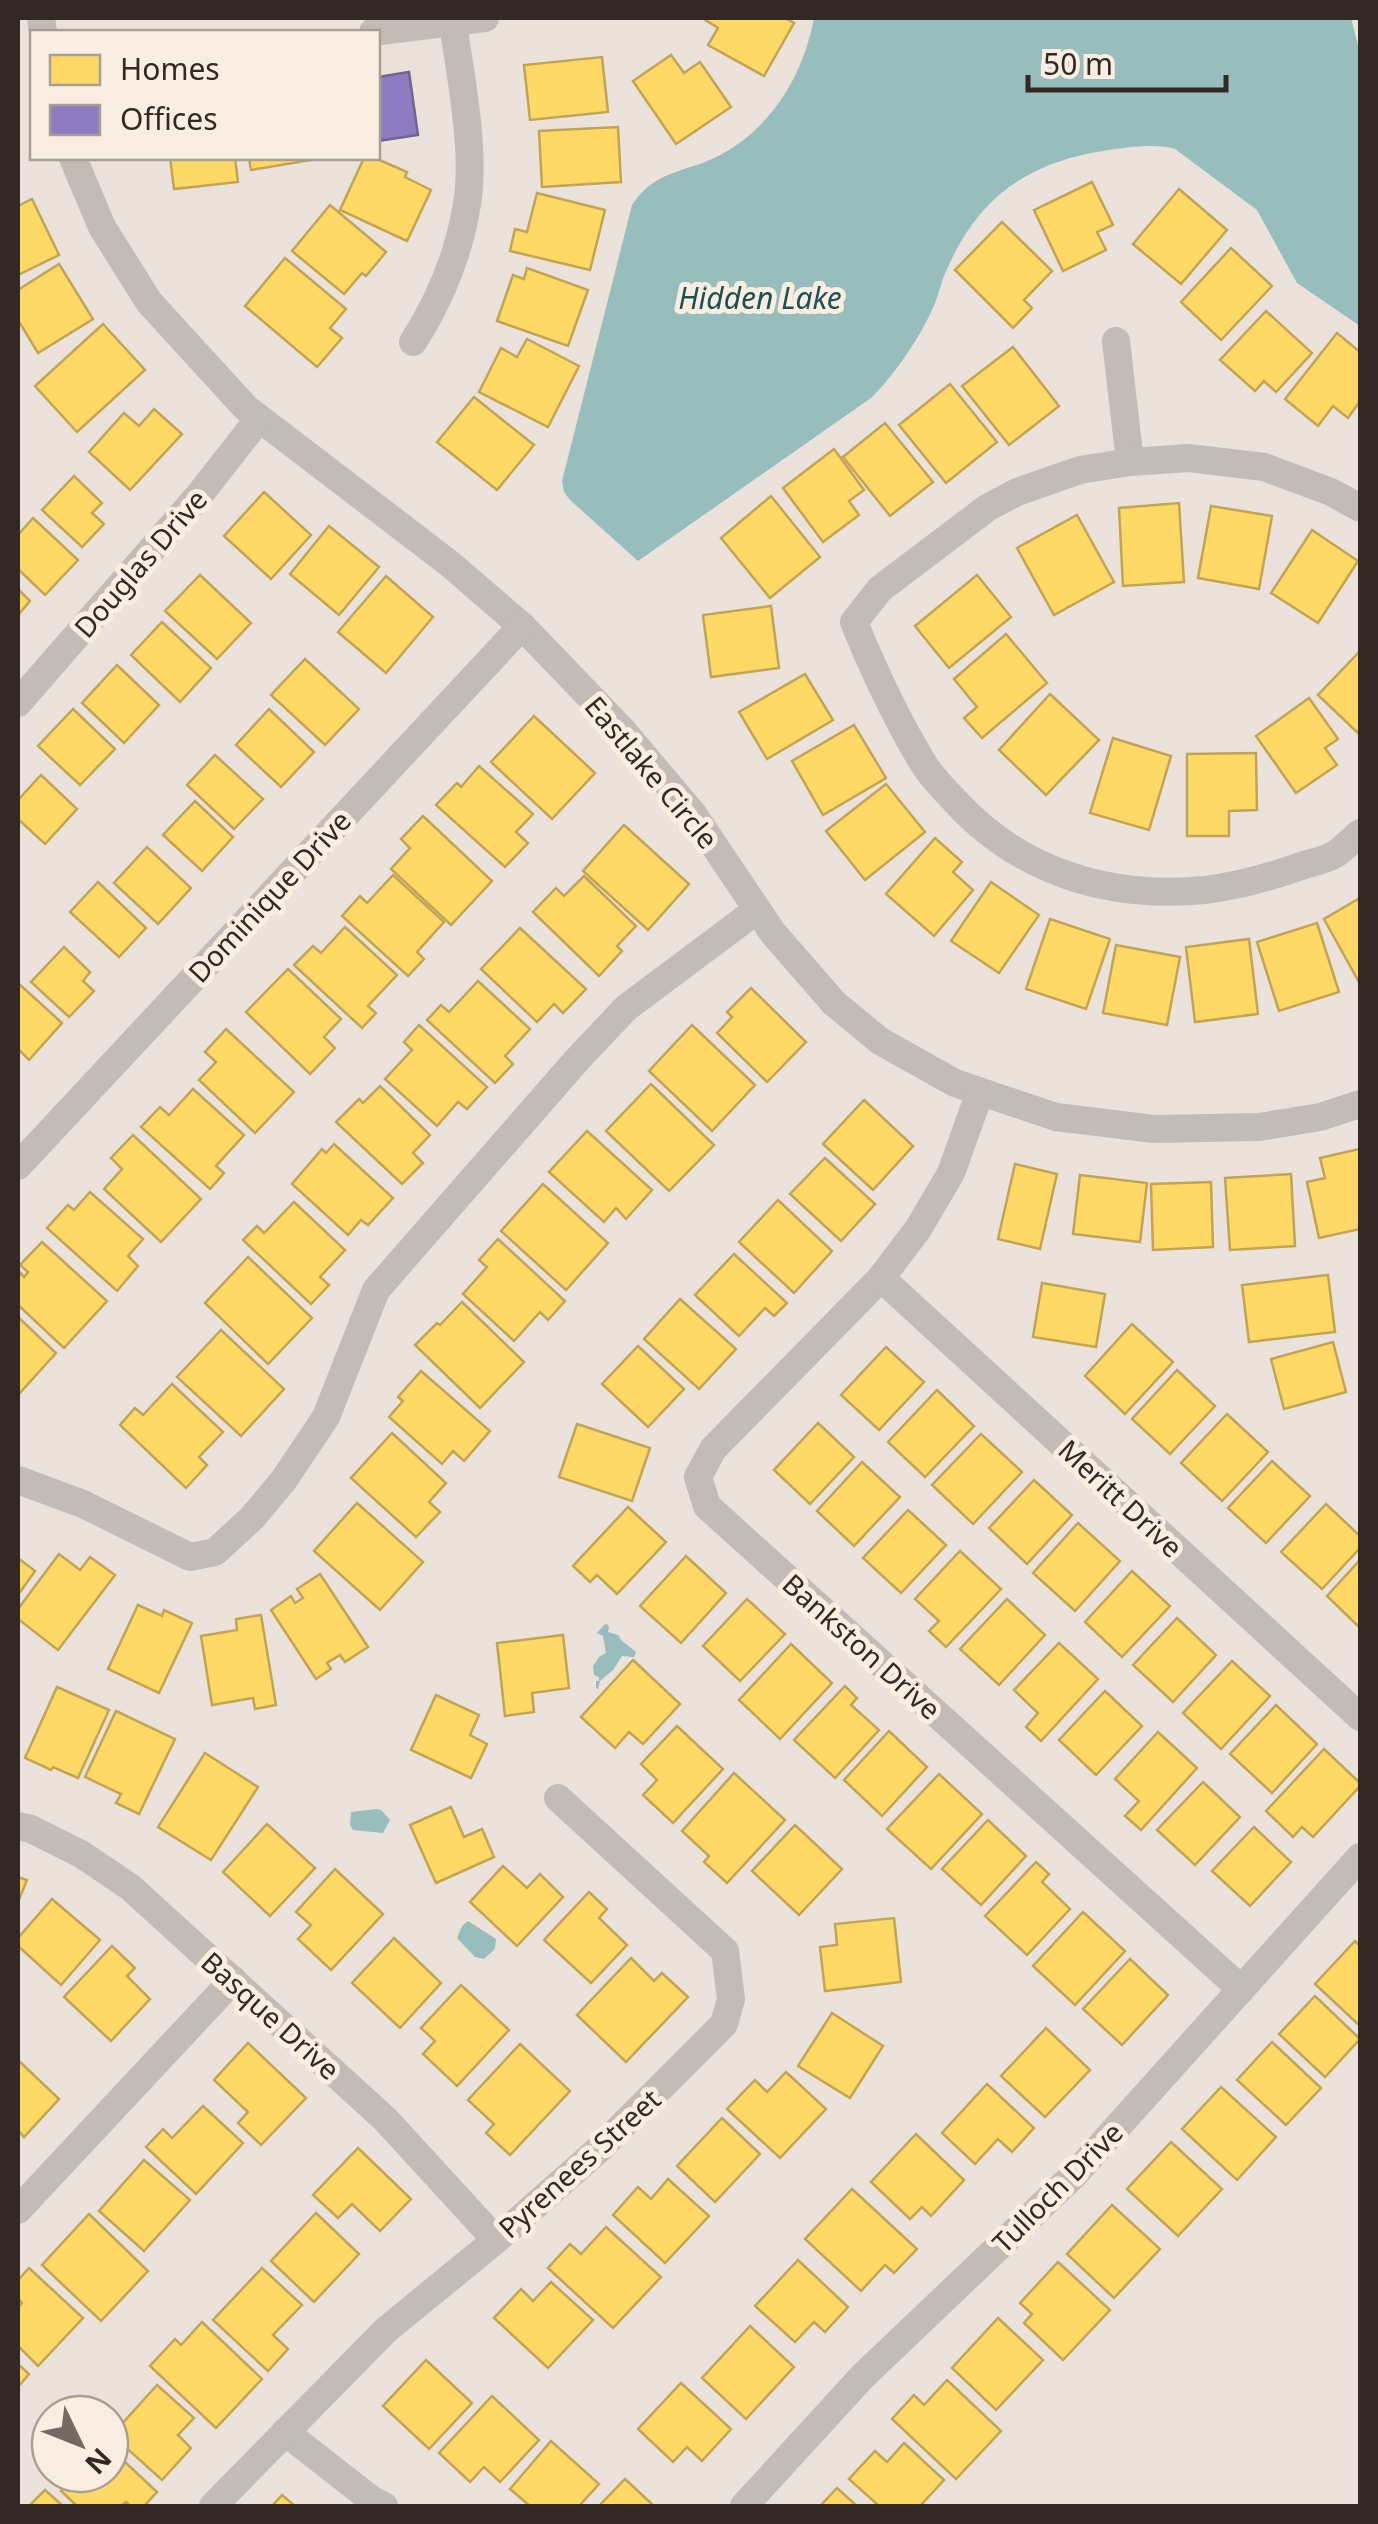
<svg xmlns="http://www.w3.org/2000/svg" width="1378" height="2524" font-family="'Noto Sans',sans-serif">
  <rect width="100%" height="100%" fill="#ebe3db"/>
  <g fill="#97bdbc">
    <path d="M814,18H1351L1360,53V326L1297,283L1257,210L1175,149C1153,142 1114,149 1091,153C1022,167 977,201 948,267C942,278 940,291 935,303C923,333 894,376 871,398L638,561L570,500L564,492L562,481L632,205C652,175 673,174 705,162C766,137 802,81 814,18Z"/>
    <polygon points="607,1624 609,1627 608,1632 618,1635 621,1640 636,1652 634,1657 622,1656 613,1670 600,1681 598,1689 596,1688 596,1681 599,1681 599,1677 594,1675 593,1666 599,1657 606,1653 603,1636 597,1633 604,1625"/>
    <polygon points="376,1809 381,1810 390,1820 383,1833 353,1830 350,1825 351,1812"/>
    <polygon points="468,1921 496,1939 495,1949 484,1959 475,1957 457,1938 462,1926"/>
  </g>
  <g fill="#ffd966" stroke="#c2a452" stroke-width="2.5">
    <polygon points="702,18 785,18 794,23 764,76 708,45 718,28"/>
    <polygon points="671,55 684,73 700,62 731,107 676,144 633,81"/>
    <polygon points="602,57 608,112 530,120 524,65"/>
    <polygon points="618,127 621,182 542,187 539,131"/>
    <polygon points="170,158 235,158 238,182 174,189"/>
    <polygon points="249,158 311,158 311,160 251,170"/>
    <polygon points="364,158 375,158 407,172 405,177 431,190 407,241 340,210"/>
    <polygon points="1092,182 1113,225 1097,232 1106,250 1063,271 1034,210"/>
    <polygon points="1179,189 1227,230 1181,284 1133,244"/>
    <polygon points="537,193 605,210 590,270 510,251 515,229 527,232"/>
    <polygon points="32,199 59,255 18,275 18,206"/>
    <polygon points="330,205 386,252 366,276 362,273 344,294 292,251"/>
    <polygon points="1002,222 1052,271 1024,300 1032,308 1013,328 955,270"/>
    <polygon points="1231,248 1272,286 1221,340 1181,302"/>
    <polygon points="285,258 346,309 330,328 342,338 317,367 245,306"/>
    <polygon points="59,264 93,319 38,353 18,320 18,290"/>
    <polygon points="527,268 588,290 568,346 497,321 513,275 524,279"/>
    <polygon points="1266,311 1312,353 1276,392 1264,381 1255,391 1220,360"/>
    <polygon points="103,324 145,370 77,432 35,386"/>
    <polygon points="1337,333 1360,352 1360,401 1348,418 1333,406 1318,426 1285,399"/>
    <polygon points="527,339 579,366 548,427 479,392 501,348 517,357"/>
    <polygon points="1013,347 1059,406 1009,445 962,386"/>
    <polygon points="950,384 997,442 946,483 899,425"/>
    <polygon points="474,397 534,445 497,490 437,442"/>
    <polygon points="154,409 182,434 130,490 89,452 124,413 139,426"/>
    <polygon points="885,423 933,482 890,516 843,457"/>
    <polygon points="834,449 864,490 849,501 859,515 823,542 783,488"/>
    <polygon points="74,476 102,503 92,513 104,524 82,547 42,510"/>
    <polygon points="264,492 311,535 271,579 224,536"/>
    <polygon points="771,496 820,557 770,598 721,538"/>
    <polygon points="1179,503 1184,582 1123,586 1119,508"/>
    <polygon points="1211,506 1272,516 1259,589 1198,578"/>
    <polygon points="1077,515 1114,582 1054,615 1017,548"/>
    <polygon points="33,518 78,560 45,595 18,569 18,535"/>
    <polygon points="329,526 379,567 339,615 290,574"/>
    <polygon points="1312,530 1358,561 1318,623 1271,593"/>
    <polygon points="200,575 251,623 217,659 165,611"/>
    <polygon points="977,575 1011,617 949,668 915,626"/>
    <polygon points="386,576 433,617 386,673 338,632"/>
    <polygon points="18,589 30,601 18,615"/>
    <polygon points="771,606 779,668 711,677 703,615"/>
    <polygon points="162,622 211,668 180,702 131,655"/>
    <polygon points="1006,634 1047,683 982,738 964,718 977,707 954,679"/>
    <polygon points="1360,651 1360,735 1318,695"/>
    <polygon points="305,659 359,709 325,745 271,695"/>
    <polygon points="117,665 159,705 124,743 82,703"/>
    <polygon points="805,674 833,720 767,759 739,712"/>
    <polygon points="1050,694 1099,740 1046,795 999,750"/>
    <polygon points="1309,698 1338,739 1325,748 1337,765 1296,793 1256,736"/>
    <polygon points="73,709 115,749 80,785 38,746"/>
    <polygon points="269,709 314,752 281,787 236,745"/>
    <polygon points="534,716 595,773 552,819 491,762"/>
    <polygon points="854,725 886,778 823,815 792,761"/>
    <polygon points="1113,738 1171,756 1149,830 1090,813"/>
    <polygon points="1256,753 1257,810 1229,811 1229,836 1187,836 1187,754"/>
    <polygon points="215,755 263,799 234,829 187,785"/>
    <polygon points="479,766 533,814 516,832 528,843 505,867 436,805 457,783 461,787"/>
    <polygon points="41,775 77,809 45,844 18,819 18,800"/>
    <polygon points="886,784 925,832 865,880 826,831"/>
    <polygon points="195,801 233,837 202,871 163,835"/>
    <polygon points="423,816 492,881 451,925 391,869 410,848 401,839"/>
    <polygon points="624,825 689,884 648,930 583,871"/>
    <polygon points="935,838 962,862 953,872 973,890 934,936 886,894"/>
    <polygon points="147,847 191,888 158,924 114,883"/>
    <polygon points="393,875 444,922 417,952 424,959 408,976 342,916 360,896 367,903"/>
    <polygon points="584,876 636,926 617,946 622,951 599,976 533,912 556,888 564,896"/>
    <polygon points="98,882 146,928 119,957 70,912"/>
    <polygon points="991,882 1039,915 999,973 951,941"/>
    <polygon points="1360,898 1360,984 1324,919"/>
    <polygon points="1050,919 1110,939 1086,1009 1026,989"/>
    <polygon points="1317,923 1339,992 1279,1011 1257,942"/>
    <polygon points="345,927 397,975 368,1006 376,1013 362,1028 294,965 313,946 321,953"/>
    <polygon points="520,928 586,989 563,1013 554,1004 537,1022 481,969"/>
    <polygon points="1249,939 1258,1014 1195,1022 1186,947"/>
    <polygon points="1116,945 1180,957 1167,1025 1103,1013"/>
    <polygon points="64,947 90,972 83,981 94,991 69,1017 31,982"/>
    <polygon points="288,969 341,1019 324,1037 335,1048 310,1074 246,1012"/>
    <polygon points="478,981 530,1029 505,1056 513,1064 495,1083 427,1020 441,1005 449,1012"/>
    <polygon points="18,983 62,1023 29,1060 18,1049"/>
    <polygon points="751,988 806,1042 767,1082 717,1033 732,1017 727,1012"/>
    <polygon points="419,1025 487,1087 467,1109 458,1102 437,1126 385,1079 412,1050 404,1042"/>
    <polygon points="692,1025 755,1085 712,1131 649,1071"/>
    <polygon points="226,1029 294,1092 255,1133 199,1080 216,1062 205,1052"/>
    <polygon points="651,1084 714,1145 669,1191 606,1131"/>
    <polygon points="380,1086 430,1135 413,1153 423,1163 402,1184 336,1122 359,1099 363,1103"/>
    <polygon points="193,1089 244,1135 216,1166 224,1173 210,1189 141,1127 160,1107 169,1115"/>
    <polygon points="864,1100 913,1146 873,1190 823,1144"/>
    <polygon points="587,1131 652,1190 626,1219 616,1208 604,1222 549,1172"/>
    <polygon points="133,1135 201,1199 161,1242 104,1189 122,1169 111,1158"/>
    <polygon points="334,1144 393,1198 368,1225 361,1220 348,1235 292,1184 322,1149 326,1153"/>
    <polygon points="1359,1149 1360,1229 1319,1238 1307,1182 1325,1178 1320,1158"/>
    <polygon points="825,1158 875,1204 841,1241 790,1194"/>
    <polygon points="1015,1164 1057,1174 1040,1249 998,1239"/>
    <polygon points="1291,1174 1295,1246 1230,1250 1225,1178"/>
    <polygon points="1080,1175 1147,1183 1140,1242 1073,1234"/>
    <polygon points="1211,1182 1213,1247 1153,1250 1151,1184"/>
    <polygon points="543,1184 608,1243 566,1290 501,1231"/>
    <polygon points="90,1192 143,1239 128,1256 138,1266 117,1291 47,1228 68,1205 74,1210"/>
    <polygon points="778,1200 832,1251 794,1293 739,1242"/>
    <polygon points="294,1202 345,1250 320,1277 329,1285 311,1304 243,1240 257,1226 264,1233"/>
    <polygon points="498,1239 565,1301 548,1320 540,1312 514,1341 463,1294 487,1267 479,1260"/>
    <polygon points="42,1242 107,1301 64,1348 18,1305 18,1277 21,1273 24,1277 28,1272 20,1265"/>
    <polygon points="734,1254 787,1303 774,1316 765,1308 739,1336 695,1295"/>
    <polygon points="248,1257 312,1318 268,1364 205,1303"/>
    <polygon points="1328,1275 1335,1332 1249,1342 1242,1285"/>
    <polygon points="1042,1283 1105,1294 1096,1347 1033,1337"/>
    <polygon points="680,1299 736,1349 699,1389 644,1339"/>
    <polygon points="462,1302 524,1362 480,1408 415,1345 437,1323 440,1325"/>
    <polygon points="18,1317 56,1353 18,1395"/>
    <polygon points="1132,1324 1173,1362 1125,1414 1085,1376"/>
    <polygon points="221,1330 284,1389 241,1436 177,1377"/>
    <polygon points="1333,1342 1346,1392 1284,1409 1271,1359"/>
    <polygon points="638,1346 684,1389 648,1427 602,1384"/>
    <polygon points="886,1347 924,1382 879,1430 841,1395"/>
    <polygon points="1177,1370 1215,1406 1170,1454 1132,1419"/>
    <polygon points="421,1371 490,1431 464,1461 453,1451 442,1464 389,1417 403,1401 398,1397"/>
    <polygon points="172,1384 223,1432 199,1457 207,1465 186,1488 120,1425 135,1408 143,1415"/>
    <polygon points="937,1390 974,1426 925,1477 888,1442"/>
    <polygon points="1227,1414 1268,1452 1222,1501 1181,1463"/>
    <polygon points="818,1423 854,1457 810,1504 774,1470"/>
    <polygon points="577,1424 650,1448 632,1501 559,1477"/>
    <polygon points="392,1433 446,1483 429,1502 440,1512 416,1537 351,1478"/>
    <polygon points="981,1434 1022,1472 973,1524 932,1485"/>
    <polygon points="1272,1461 1310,1496 1266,1543 1228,1508"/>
    <polygon points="862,1462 900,1497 854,1546 817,1511"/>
    <polygon points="1034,1480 1072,1515 1027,1564 989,1528"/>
    <polygon points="357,1503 423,1562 380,1610 314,1551"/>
    <polygon points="1326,1504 1360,1536 1360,1548 1322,1589 1281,1552"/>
    <polygon points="628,1507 666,1542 617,1594 597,1575 590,1582 573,1566"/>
    <polygon points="908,1510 946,1545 901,1593 863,1558"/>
    <polygon points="1078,1523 1120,1561 1075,1611 1033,1573"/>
    <polygon points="960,1551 1001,1589 946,1647 929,1631 939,1621 915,1599"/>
    <polygon points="59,1554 80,1570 90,1557 115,1575 58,1650 18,1619 18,1609"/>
    <polygon points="686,1556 726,1593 681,1643 640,1606"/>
    <polygon points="18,1558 35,1571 18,1595"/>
    <polygon points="1360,1560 1360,1628 1327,1596"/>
    <polygon points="1132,1571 1170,1606 1122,1657 1085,1622"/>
    <polygon points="320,1574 368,1647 345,1662 340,1655 327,1663 331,1669 316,1679 271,1610 291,1596 295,1603 303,1598 297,1589"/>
    <polygon points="747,1599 785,1634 740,1681 703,1646"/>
    <polygon points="1007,1599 1045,1635 999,1685 960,1649"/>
    <polygon points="138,1605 162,1616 164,1610 192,1623 159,1693 108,1669"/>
    <polygon points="261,1615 276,1705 255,1709 253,1698 212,1705 201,1636 237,1630 236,1619"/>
    <polygon points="1177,1618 1216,1655 1173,1702 1133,1665"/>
    <polygon points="563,1635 569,1688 532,1693 534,1712 505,1716 497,1643"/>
    <polygon points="1059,1643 1098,1679 1041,1741 1026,1727 1038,1713 1014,1690"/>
    <polygon points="791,1644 832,1683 780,1739 739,1700"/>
    <polygon points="633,1660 680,1704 643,1744 629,1732 615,1748 581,1717"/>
    <polygon points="1232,1661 1270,1696 1221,1749 1183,1713"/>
    <polygon points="845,1686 857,1698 851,1705 879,1730 835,1778 794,1740"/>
    <polygon points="57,1687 109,1710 78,1778 53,1767 51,1770 25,1758"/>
    <polygon points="1105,1691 1142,1726 1096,1775 1059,1740"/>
    <polygon points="436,1695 479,1715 470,1735 487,1744 471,1778 411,1750"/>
    <polygon points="1276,1705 1317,1744 1272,1793 1230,1754"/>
    <polygon points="116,1711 175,1739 139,1814 116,1803 121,1794 85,1777"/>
    <polygon points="677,1726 723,1769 673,1823 643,1795 657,1780 641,1764"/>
    <polygon points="889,1731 927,1767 882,1816 844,1780"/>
    <polygon points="1158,1732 1197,1768 1141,1830 1125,1816 1139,1801 1115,1779"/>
    <polygon points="1324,1749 1360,1783 1360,1786 1313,1837 1302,1827 1293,1837 1266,1811"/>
    <polygon points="205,1753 258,1787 211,1860 158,1827"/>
    <polygon points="734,1773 785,1820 727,1883 704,1862 709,1856 682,1831"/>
    <polygon points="939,1774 982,1814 931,1869 887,1829"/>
    <polygon points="1203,1782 1240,1817 1195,1865 1157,1830"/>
    <polygon points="451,1807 464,1837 482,1829 494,1857 436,1883 410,1825"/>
    <polygon points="988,1820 1026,1856 981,1905 942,1869"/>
    <polygon points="267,1824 315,1868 270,1916 223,1872"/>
    <polygon points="795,1825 842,1869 799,1915 752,1871"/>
    <polygon points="1254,1827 1291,1862 1250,1906 1212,1871"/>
    <polygon points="1036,1862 1049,1874 1042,1882 1070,1909 1027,1955 985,1916"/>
    <polygon points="503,1866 527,1888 540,1874 563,1897 517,1946 470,1902"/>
    <polygon points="335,1869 383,1914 331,1970 298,1939 311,1925 296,1912"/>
    <polygon points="18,1877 27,1880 18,1902"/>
    <polygon points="589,1892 607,1909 599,1918 627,1945 591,1983 544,1940"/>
    <polygon points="52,1899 100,1940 61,1985 18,1946 18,1938"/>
    <polygon points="1083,1912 1125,1951 1075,2005 1033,1966"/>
    <polygon points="894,1918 901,1982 825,1991 820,1947 837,1945 835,1924"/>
    <polygon points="394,1938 441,1983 400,2028 352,1983"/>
    <polygon points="1355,1941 1360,1946 1360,2026 1315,1984"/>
    <polygon points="112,1946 135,1968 127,1976 150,1999 111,2041 64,1997"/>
    <polygon points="631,1958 654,1981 662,1973 688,1997 626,2062 577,2015"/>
    <polygon points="1130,1959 1168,1995 1122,2045 1083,2009"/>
    <polygon points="461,1985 509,2030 457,2086 423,2054 435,2041 421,2028"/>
    <polygon points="1315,1996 1360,2039 1325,2077 1279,2034"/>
    <polygon points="832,2013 883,2046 850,2098 798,2066"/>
    <polygon points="1046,2028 1090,2070 1045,2117 1001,2076"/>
    <polygon points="1272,2042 1321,2088 1286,2125 1237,2080"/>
    <polygon points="248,2043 306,2098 261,2145 238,2123 248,2112 214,2080"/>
    <polygon points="520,2044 570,2091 510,2155 486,2133 494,2124 468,2100"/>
    <polygon points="18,2060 59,2099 24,2137 18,2130"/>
    <polygon points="786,2072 826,2109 780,2158 727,2109 755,2080 767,2092"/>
    <polygon points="987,2084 1034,2128 1012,2152 998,2139 975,2164 942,2133"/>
    <polygon points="1221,2087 1276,2137 1237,2180 1182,2129"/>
    <polygon points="203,2106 243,2143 196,2194 146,2147 163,2129 172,2138"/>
    <polygon points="722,2118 760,2154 715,2202 677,2166"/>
    <polygon points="916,2134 964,2180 931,2216 922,2207 910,2219 871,2182"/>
    <polygon points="1171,2142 1222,2189 1178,2236 1127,2189"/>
    <polygon points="358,2148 411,2199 380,2231 352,2204 338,2218 313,2195"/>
    <polygon points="144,2160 190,2200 144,2251 99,2211"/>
    <polygon points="668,2179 709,2216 665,2263 613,2215 638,2187 651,2199"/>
    <polygon points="852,2189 917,2249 894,2273 885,2265 861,2291 805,2239"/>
    <polygon points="1112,2205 1160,2249 1114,2298 1067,2254"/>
    <polygon points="316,2213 359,2254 314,2302 271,2261"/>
    <polygon points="89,2214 148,2271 101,2321 42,2265"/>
    <polygon points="606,2227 661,2277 613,2328 548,2268 570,2244 581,2254"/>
    <polygon points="798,2260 848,2307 825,2332 814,2322 795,2342 755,2306"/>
    <polygon points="1058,2262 1110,2310 1063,2360 1024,2323 1032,2314 1020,2303"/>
    <polygon points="29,2268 83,2318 38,2366 18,2346 18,2308 22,2303 18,2298 18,2280"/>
    <polygon points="262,2268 302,2305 273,2335 288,2349 268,2371 213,2320"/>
    <polygon points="551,2282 593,2320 548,2368 494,2318 521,2289 533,2301"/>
    <polygon points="998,2318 1043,2360 996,2410 952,2368"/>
    <polygon points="202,2322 262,2379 216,2428 150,2366 175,2339 181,2345"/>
    <polygon points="750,2326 794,2367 746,2419 702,2378"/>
    <polygon points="426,2360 472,2403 429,2449 383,2406"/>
    <polygon points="18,2364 29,2374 18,2387"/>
    <polygon points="947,2380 1001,2431 956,2479 892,2419 914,2395 924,2405"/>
    <polygon points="681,2383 731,2429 702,2461 687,2447 673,2462 638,2429"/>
    <polygon points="157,2385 194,2418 178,2435 191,2448 162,2480 112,2435"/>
    <polygon points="492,2396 539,2440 500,2482 484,2467 470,2482 439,2453"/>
    <polygon points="551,2441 599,2484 579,2506 530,2506 510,2489"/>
    <polygon points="904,2443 944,2480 920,2506 879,2506 849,2479 875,2451 887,2462"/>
    <polygon points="110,2448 157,2492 144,2506 131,2506 126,2502 121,2506 77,2506 61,2491 77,2474 110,2474"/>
    <polygon points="625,2479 654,2506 599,2506"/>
    <polygon points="837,2488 857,2506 820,2506"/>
    <polygon points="45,2490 63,2506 29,2506"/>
    <polygon points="282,2495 295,2506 272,2506"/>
  </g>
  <polygon fill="#8e7cc3" stroke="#736393" stroke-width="2.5" points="409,72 418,135 378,141 378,77"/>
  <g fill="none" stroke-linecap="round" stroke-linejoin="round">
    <g stroke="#c3bbb5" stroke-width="28">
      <polyline points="41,18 43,32"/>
      <polyline points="373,32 485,18"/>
      <polyline points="73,158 102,227 149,302 246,408 450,564 522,626 623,731 693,814 773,933 834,1003 880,1041 955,1083 1056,1117 1154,1129 1259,1127 1320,1117 1360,1104"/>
      <polyline points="1116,341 1130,462"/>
      <path d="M413,342C440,300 459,254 467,204C476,152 460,71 452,18"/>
      <path d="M1360,508L1331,492L1264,467L1189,458L1130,462L1080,470L1017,492L987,508L880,589L854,622C873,669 899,724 925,766C933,779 945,790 955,801C1021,873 1110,899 1205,890C1238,886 1270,877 1301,866C1313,862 1327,860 1337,853C1345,847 1353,839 1360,833"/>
      <polyline points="18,703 200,494 258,420"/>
      <polyline points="980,1092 951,1173 918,1229 881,1278 713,1449 698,1477 707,1506 1241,1989"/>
      <polyline points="18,1166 522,626"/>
      <polyline points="881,1278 1360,1717"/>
      <polyline points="18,1480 83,1504 190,1557 215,1552 252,1518 283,1481 326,1417 376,1290 576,1061 626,1008 757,910"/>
      <polyline points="18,1826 31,1829 81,1854 130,1887 385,2119 496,2240"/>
      <polyline points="18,2210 233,1980"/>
      <polyline points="285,2432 372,2500 384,2506"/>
      <polyline points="213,2506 386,2330 496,2240 597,2151 724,2024 731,1999 725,1951 558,1798"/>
      <polyline points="744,2506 862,2377 1075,2174 1360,1857"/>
    </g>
  </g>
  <g text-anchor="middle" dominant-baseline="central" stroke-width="10" stroke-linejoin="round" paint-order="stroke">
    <g font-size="28" fill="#332924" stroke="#f9eee1">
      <text transform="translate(140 563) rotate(-49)">Douglas Drive</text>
      <text transform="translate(652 772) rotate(50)">Eastlake Circle</text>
      <text transform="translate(269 896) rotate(-47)">Dominique Drive</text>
      <text transform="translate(1121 1498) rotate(43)">Meritt Drive</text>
      <text transform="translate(862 1646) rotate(42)">Bankston Drive</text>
      <text transform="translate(271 2015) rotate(42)">Basque Drive</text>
      <text transform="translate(579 2163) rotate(-42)">Pyrenees Street</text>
      <text transform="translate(1057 2187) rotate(-45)">Tulloch Drive</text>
    </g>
    <g font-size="30" font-style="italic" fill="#195155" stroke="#f9eee1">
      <text x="760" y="297">Hidden Lake</text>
    </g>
  </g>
  <rect width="1378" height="2524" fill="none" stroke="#332924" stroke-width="40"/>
  <rect x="30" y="30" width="350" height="130" fill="#f9eee1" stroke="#aa9f95" stroke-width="2.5"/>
  <rect x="50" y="55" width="50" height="30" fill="#ffd966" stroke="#aa9f95" stroke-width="2.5"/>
  <text x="120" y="80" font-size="30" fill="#332924">Homes</text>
  <rect x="50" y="105" width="50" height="30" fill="#8e7cc3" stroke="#aa9f95" stroke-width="2.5"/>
  <text x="120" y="130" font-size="30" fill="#332924">Offices</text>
  <g transform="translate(80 2444) rotate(133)"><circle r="48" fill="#f9eee1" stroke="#aa9f95" stroke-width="2.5"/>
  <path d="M0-8L18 38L0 25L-18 38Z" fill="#736a64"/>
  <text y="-15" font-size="28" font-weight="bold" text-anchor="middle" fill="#332924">N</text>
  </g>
  <path d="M1028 75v15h198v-15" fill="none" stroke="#332924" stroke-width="5"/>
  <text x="1043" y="75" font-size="30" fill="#332924" stroke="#f9eee1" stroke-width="8" paint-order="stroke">50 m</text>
</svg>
